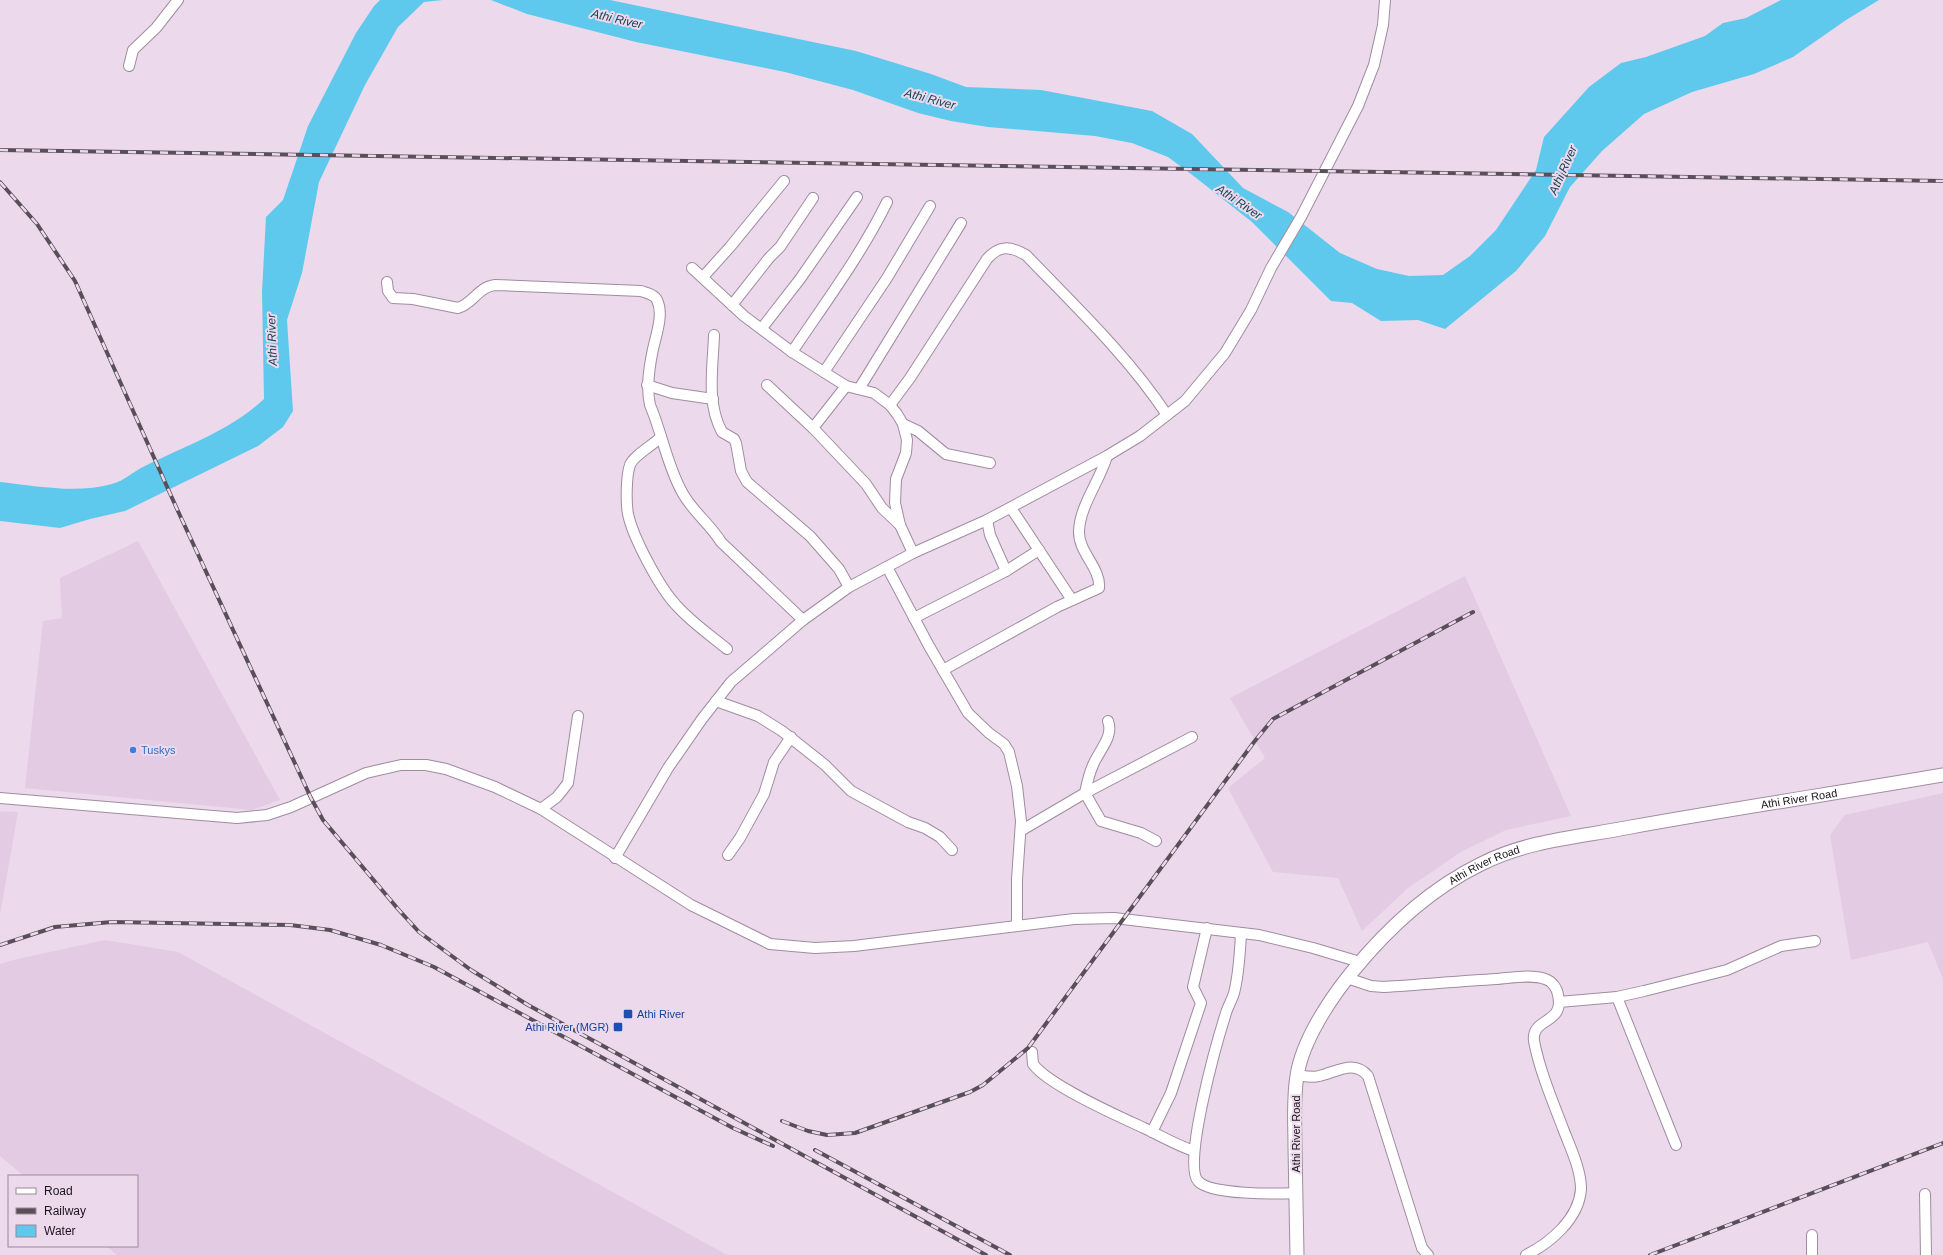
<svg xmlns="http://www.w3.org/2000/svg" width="1943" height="1255" font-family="Helvetica,sans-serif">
  <rect width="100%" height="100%" fill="#ecd9ec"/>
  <g fill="#e3cbe4">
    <polygon points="138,541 280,800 252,810 25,788 43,621 62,618 60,578"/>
    <polygon points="1465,576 1571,816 1506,830 1461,852 1408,888 1362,931 1338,878 1273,872 1228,788 1265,758 1230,698"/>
    <polygon points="1943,793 1943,979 1928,942 1851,960 1830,835 1845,815"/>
    <polygon points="0,811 18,812 0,915"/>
    <polygon points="105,940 178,952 727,1255 117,1255 106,1246 137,1246 137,1176 24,1176 0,1156 0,964 13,960"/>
  </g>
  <g fill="#5ec9ec">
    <path d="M380,0H443L424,2L398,27L365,85L319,182L302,273L287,320L293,411L283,427L258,446L125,511L90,519L60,528L0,521V482C37,486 76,494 112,484C124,481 134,471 145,466C185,446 230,431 264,399L262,292L266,217L283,200L308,126L356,33L374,6Z"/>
    <polygon points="491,0 610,0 856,51 931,74 966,87 1041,90 1152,111 1192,134 1243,188 1288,212 1340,253 1377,269 1409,276 1443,275 1470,256 1496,230 1536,170 1544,137 1589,87 1621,63 1646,57 1705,36 1723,23 1746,18 1781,0 1879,0 1846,20 1793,57 1754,74 1692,92 1644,114 1602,151 1570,187 1545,236 1516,271 1445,329 1418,320 1381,321 1352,303 1331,301 1252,222 1195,177 1168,157 1132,143 1095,136 988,127 951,121 918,113 853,90 785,72 636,42 527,14"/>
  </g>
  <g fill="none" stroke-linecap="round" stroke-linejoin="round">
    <defs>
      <g id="minor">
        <polyline points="129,66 133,50 156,28 178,0"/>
        <polyline points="692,268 744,316 792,352 846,386 874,393 890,405 897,414 903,424 907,440 906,453 896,479 895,503 900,525 913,553"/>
        <polyline points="703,277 730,247 784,181"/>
        <path d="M387,282L388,291L393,298L413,299L458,308C473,304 478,287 495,285L641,291C646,293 654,294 657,300C664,314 656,335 653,349C649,368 646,387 650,405C662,433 667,465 682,492C692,511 710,524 721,542L803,620"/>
        <polyline points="732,305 769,258 780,247 813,198"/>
        <polyline points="762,328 800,279 857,197"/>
        <path d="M714,335C713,367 706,403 722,432L734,439L736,443L741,471L747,482L810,536L839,569L849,587"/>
        <path d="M792,352C825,303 861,255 887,202"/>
        <polyline points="824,372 887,278 930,206"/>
        <polyline points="647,385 672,393 713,399"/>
        <polyline points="767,385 813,428"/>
        <polyline points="846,386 813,428 866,484 882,508 900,525"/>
        <polyline points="859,389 961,223"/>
        <path d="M890,405L910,378L987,259C999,245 1010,246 1026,255C1075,306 1128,356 1167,415"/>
        <polyline points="903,424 918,431 946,454 990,463"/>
        <path d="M661,437C653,445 633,456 630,465C626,476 626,503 628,514C633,538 660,588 676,605C691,622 710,635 727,649"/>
        <polyline points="1011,508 1072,600"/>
        <polyline points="887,567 929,646 968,713 989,733 1004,744 1009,752 1017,786 1021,821 1017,879 1017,925"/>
        <polyline points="1006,571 1039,550"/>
        <polyline points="914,618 1006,571 990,535 987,520"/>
        <path d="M943,670L1057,607L1099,588C1101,568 1078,552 1079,531C1080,505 1100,481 1107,456"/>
        <polyline points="716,701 758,716 782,731 825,765 851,791 908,822 925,828 940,837 952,850"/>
        <path d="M1108,721C1114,737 1099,750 1093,765C1089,774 1087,783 1085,793L1101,821L1141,833L1156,841"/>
        <polyline points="0,798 237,818 267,815 291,807 366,773 401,765 426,765 446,769 495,787 541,809 691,905 770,944 815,948 854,946 1074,919 1114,918 1259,935 1313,948 1360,962"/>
        <polyline points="541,809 557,797 568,783 578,716"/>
        <polyline points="1022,830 1085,793 1192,737"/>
        <polyline points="728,855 740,838 764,794 774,762 791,737"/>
        <polyline points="615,858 668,768 702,719 731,682 803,620 849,587 913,553 987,520 1107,456 1140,436 1185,401 1225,353 1251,310 1271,268 1301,217 1358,106 1374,65 1383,25 1385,0"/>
        <path d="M1241,933C1240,953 1239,974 1234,993C1232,1000 1228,1006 1226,1013C1218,1038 1182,1164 1198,1181C1210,1195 1277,1194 1296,1193"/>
        <path d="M1347,978L1371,986L1384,987C1421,985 1459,981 1497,979C1511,978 1531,974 1545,979C1552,981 1557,988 1558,995C1565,1025 1531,1017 1534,1041C1540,1072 1553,1102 1564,1131C1571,1149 1581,1170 1581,1189C1579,1219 1550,1243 1526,1255"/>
        <polyline points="1617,997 1676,1145"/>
        <polyline points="1559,1002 1617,997 1644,991 1727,970 1781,946 1815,941"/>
        <path d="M1032,1052L1033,1064C1048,1085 1118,1116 1144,1128C1161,1136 1176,1145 1194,1151"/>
        <path d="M1297,1075C1304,1076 1312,1078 1319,1076C1337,1072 1354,1059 1368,1076L1422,1248L1428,1255"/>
        <polyline points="1152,1132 1171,1093 1201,1003 1193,987 1207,928"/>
        <polyline points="1925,1194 1926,1255"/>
        <polyline points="1812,1255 1812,1235"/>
      </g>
      <g id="major">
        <path id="s1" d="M1297,1255C1296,1219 1296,1183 1295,1147C1295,1123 1293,1099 1297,1076C1302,1041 1330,999 1352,972C1387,929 1430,889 1481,864C1528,840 1580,837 1631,827C1735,808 1839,793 1943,775"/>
      </g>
    </defs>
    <use href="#minor" stroke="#9f8d9f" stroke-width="12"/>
    <use href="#major" stroke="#9f8d9f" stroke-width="15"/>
    <use href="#minor" stroke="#fff" stroke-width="10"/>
    <use href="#major" stroke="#fff" stroke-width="13"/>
    <defs>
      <g id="rail">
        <polyline points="0,150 1943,181"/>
        <polyline points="0,182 37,224 75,281 177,509 311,798 323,820 398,909 419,932 471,970 528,1005 986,1255"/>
        <polyline points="0,945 55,927 112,922 290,925 330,930 381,945 434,967 733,1128 773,1146"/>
        <polyline points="782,1121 808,1131 827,1135 855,1133 970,1092 983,1085 1028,1048 1254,742 1273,719 1473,612"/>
        <polyline points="815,1150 1010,1255"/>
        <polyline points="1650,1255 1943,1143"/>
      </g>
    </defs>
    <use href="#rail" stroke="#594f59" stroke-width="4"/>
    <use href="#rail" stroke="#ecd9ec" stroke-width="2.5" stroke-dasharray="8" stroke-linecap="butt"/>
  </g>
  <circle fill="#3f7fe0" stroke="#ecd9ec" stroke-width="1.5" cx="133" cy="750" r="4"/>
  <g fill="#1a4fb4" stroke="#ecd9ec" stroke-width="1.5">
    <rect x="623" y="1009" width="10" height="10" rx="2"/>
    <rect x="613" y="1022" width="10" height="10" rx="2"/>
  </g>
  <g text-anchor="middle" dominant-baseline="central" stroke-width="4" stroke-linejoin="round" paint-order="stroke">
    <g font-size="11" fill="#366cbe" stroke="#ecd9ec" text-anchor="start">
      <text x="141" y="750">Tuskys</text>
    </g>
    <g font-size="11" fill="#1b141b" stroke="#ecd9ec">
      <text stroke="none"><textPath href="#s1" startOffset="793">Athi River Road</textPath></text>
      <text stroke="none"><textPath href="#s1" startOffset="470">Athi River Road</textPath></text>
      <text transform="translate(1296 1134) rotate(-90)">Athi River Road</text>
    </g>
    <g font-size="11" fill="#164399" stroke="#ecd9ec" text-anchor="start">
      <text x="637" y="1014">Athi River</text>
      <text x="609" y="1027" text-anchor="end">Athi River (MGR)</text>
    </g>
    <g font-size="12" font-style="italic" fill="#174554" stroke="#ecd9ec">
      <text transform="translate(617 19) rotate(13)">Athi River</text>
      <text transform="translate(930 99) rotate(15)">Athi River</text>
      <text transform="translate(1563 170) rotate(-66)">Athi River</text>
      <text transform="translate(1239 202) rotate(34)">Athi River</text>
      <text transform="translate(272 340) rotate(-92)">Athi River</text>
    </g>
  </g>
  <rect x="8" y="1175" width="130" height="72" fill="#ecd9ec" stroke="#988a98"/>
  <rect x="16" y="1188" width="20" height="6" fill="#ffffff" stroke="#988a98"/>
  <text x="44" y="1195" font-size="12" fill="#1b141b">Road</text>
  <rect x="16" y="1208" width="20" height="6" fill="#594f59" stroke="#988a98"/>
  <text x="44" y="1215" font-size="12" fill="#1b141b">Railway</text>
  <rect x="16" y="1225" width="20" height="12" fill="#5ec9ec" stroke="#988a98"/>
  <text x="44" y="1235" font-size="12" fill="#1b141b">Water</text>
</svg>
